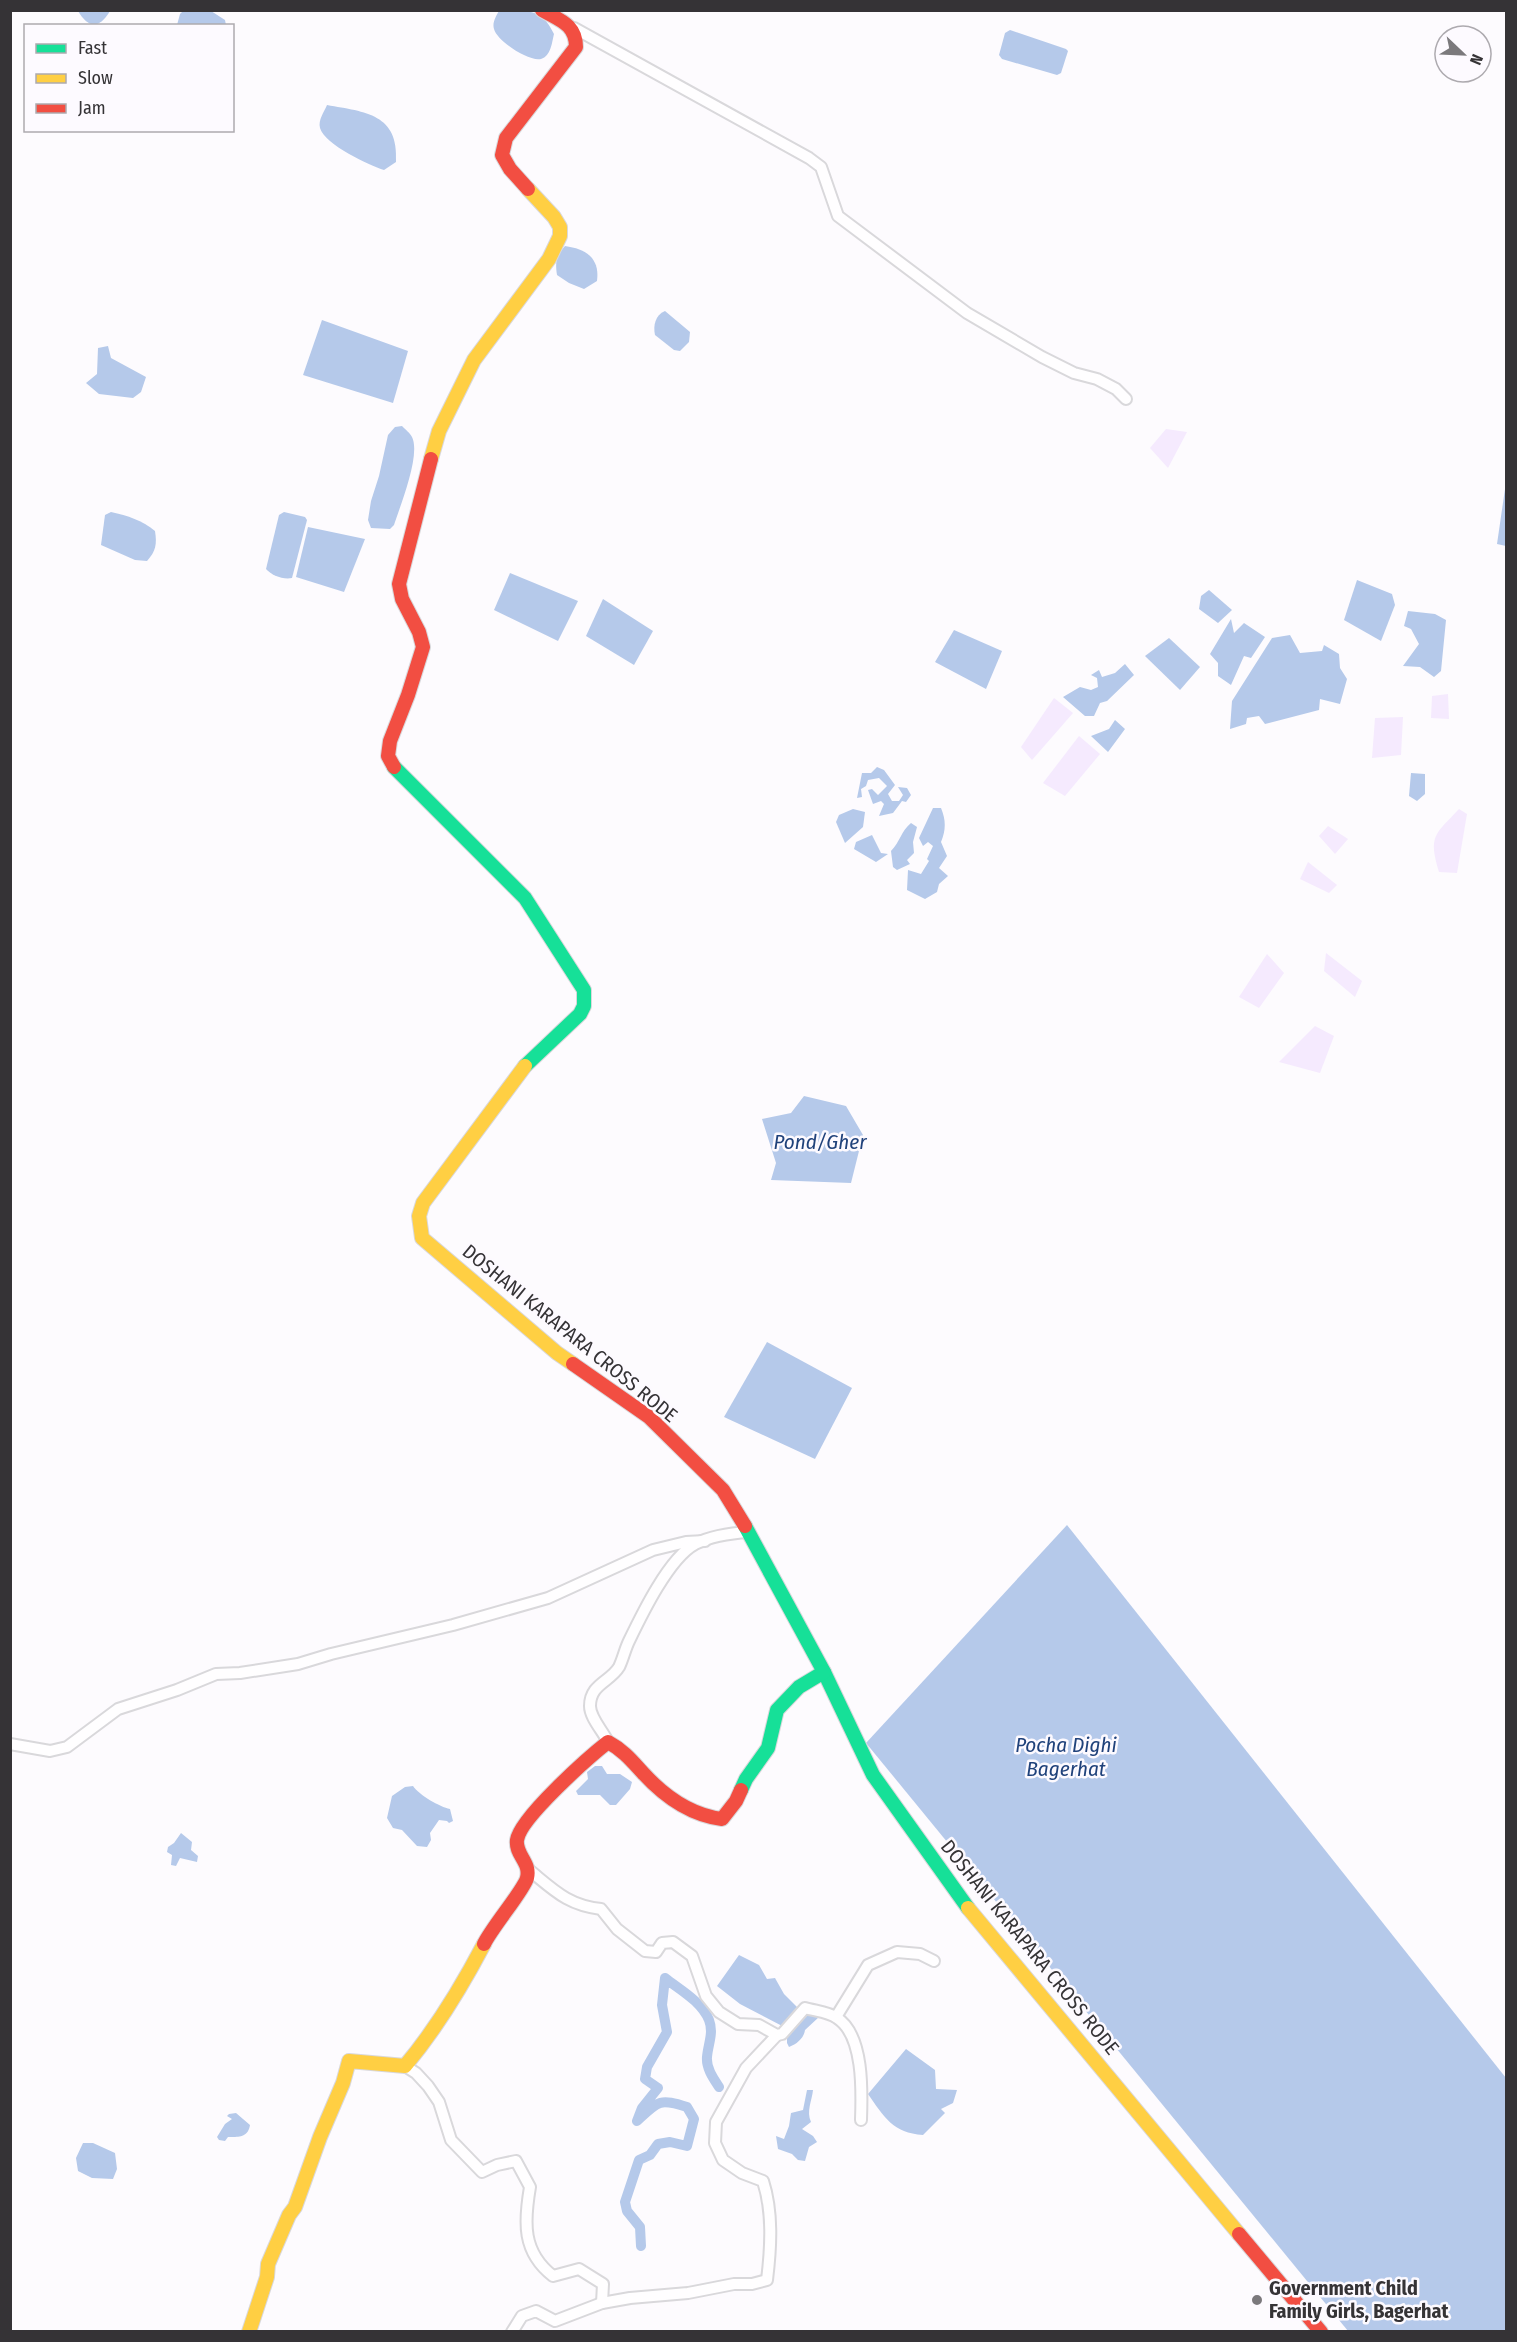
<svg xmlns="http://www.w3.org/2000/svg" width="1517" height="2342" font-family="'Fira Sans Condensed',sans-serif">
  <rect width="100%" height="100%" fill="#fdfbfe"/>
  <g fill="#f5eafe">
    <polygon points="1166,429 1187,432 1168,468 1150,448"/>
    <polygon points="1448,694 1449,719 1431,718 1432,696"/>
    <polygon points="1054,698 1073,713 1032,760 1021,747"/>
    <polygon points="1403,717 1401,755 1372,758 1375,718"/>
    <polygon points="1079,736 1100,754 1065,796 1043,783"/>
    <path d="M1459,809L1467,814L1457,873L1439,872C1428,835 1435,835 1459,809Z"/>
    <polygon points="1328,826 1348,839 1335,854 1319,836"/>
    <polygon points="1308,862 1337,885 1329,893 1300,879"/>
    <polygon points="1326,953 1362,981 1355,997 1324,971"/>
    <polygon points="1267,954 1284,973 1259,1008 1239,997"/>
    <polygon points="1315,1026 1334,1036 1320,1073 1279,1062"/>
  </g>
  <g fill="#b5c9ea">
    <polygon points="184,10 211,11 225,20 226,25 177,25 180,14"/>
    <path d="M78,11H110C99,29 89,29 78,11Z"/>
    <path d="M499,11C525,11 541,6 554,34C552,42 551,56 541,59C529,62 497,41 494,29C492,23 496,16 499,11Z"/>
    <polygon points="1010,30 1066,49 1068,51 1061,73 1057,75 1002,59 999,55 1005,33"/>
    <path d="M327,105C366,112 399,114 396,162L384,170C369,165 325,145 320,128C318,120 324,112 327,105Z"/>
    <path d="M565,246C586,249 600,258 597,281L584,289L569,283L557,275C555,262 556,256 565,246Z"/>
    <path d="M665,311L690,332L689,342L680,351L674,350L655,335C653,326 655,315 665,311Z"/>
    <polygon points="322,320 408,351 393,403 303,375"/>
    <polygon points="108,346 111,358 146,377 141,392 133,398 99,394 86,383 97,374 98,348"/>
    <path d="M402,426C405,429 410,433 412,437C421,455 400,506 394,525L390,529L371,528L368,520L371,501L379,476L388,435L395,427Z"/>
    <polygon points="1505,489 1506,489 1506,546 1497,544"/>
    <path d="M111,512C128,516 142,520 155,531C157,544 156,551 147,561L135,560L101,545L105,515Z"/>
    <path d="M284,512L305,517L307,520L292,578C283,580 271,575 266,569L279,515Z"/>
    <polygon points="308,527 365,539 344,592 296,577"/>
    <polygon points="510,573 578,601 558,641 494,610"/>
    <polygon points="1357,580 1392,594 1395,605 1381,641 1344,620"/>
    <polygon points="1209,590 1232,610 1218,623 1199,609 1201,596"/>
    <polygon points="603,599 653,631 634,665 586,636"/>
    <polygon points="1408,611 1435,614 1446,620 1441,671 1434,677 1420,667 1403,666 1419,644 1411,629 1404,626"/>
    <polygon points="1231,619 1234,633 1244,623 1265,637 1251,658 1244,656 1231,685 1218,676 1218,663 1210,654"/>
    <polygon points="954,630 1002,651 986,689 935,662"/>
    <polygon points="1290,635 1300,653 1322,651 1324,645 1339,654 1340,668 1347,679 1340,704 1320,699 1319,710 1265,724 1259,716 1247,718 1246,724 1230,729 1232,701 1272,638"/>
    <polygon points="1169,638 1200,667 1180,690 1145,656"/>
    <polygon points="1125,664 1134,675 1107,701 1100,703 1094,716 1085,716 1063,697 1080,687 1091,690 1098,687 1097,678 1091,675 1099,670 1102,677 1115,673"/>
    <polygon points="1115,720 1125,729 1108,752 1091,736 1109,729"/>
    <polygon points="877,767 884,770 895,785 888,794 892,801 899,801 903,795 898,787 907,788 911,795 906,802 902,801 893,813 879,816 884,804 881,801 873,804 868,790 872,789 878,795 887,786 879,778 868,780 866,786 861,789 862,797 857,798 862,773 871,773"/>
    <polygon points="1411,773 1425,774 1425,794 1417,801 1409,796"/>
    <path d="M933,808H941C946,820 946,830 941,842L947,856L939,868L948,876L939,884L937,892L925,899L907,890L908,870L921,874L929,861L927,859L933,846L928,842L923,846L919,838Z"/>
    <polygon points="853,809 865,812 863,827 845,843 836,822 839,815"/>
    <path d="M911,823L917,827L913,842L914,853L907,860L910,864L897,870L893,867L891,851C900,842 901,831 911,823Z"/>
    <polygon points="872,835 881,853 888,854 876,862 854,849 856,842"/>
    <polygon points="804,1096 846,1106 863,1135 851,1183 771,1180 776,1163 762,1119 791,1113"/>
    <polygon points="767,1342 852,1388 815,1459 724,1417"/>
    <polygon points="1067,1525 1506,2078 1506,2331 1348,2331 866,1743"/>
    <polygon points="595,1766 602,1766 607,1774 620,1774 632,1782 630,1789 616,1805 610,1805 600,1795 578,1795 576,1791 588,1779 587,1772"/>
    <path d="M413,1786C419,1795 440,1807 450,1809L453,1821L449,1823L447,1821L439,1820L430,1833L431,1840L427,1847L417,1846L402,1830L393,1828L387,1818L392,1796L405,1787Z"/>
    <polygon points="181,1833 192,1842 191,1850 198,1856 197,1862 180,1858 176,1866 171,1865 172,1855 167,1852 168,1847 174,1843"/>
    <polygon points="739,1955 759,1965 767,1979 775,1978 784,1994 800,2010 786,2028 740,2004 717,1986"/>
    <path d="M807,2013L819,2017L805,2030C804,2038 797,2044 789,2047L787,2043V2038L791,2031Z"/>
    <path d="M906,2049L935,2070L936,2089L957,2090L953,2103L941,2109L945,2113L923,2135C893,2133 884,2117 868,2094Z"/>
    <path d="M807,2090H813C812,2101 806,2111 811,2122L802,2129L813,2136L817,2142L809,2147L805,2161L798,2160L792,2154L778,2149L776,2136L784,2139L789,2126L791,2113L803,2110Z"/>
    <path d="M236,2113L250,2125C248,2138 238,2137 228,2137L225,2141L219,2140L217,2137L225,2124L232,2119L227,2116L229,2114Z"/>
    <polygon points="83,2143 93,2143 115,2153 117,2169 113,2179 92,2178 78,2171 76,2158"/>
  </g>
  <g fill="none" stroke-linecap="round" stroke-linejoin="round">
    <path stroke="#b5c9ea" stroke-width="10" d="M641,2246L640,2227L627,2211L625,2202L639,2160L650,2155L658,2144L670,2142L687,2146L694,2119L687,2107C659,2098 658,2101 637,2121L642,2108L658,2088L645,2079L647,2067L667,2032L662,2005L665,1978C680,1990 701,2001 709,2020C714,2033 708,2044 707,2057C706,2068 713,2078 719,2087"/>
    <defs>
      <g id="street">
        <polyline points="574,28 809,158 821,167 838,216 967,313 1042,357 1074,373 1097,379 1116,389 1126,399"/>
        <path d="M608,1742C603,1731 590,1718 590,1706C590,1684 610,1682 619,1667C623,1659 625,1649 629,1641C642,1614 669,1558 695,1544C711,1536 731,1533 749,1532"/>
        <polyline points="10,1744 50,1751 67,1747 118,1709 177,1690 216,1674 240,1673 298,1664 331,1654 453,1625 548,1598 653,1550 686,1542 705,1541"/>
        <path d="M528,1869C554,1890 567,1905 601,1909L617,1929L645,1951L656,1952L662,1943L673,1942L692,1956L706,1996L719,2012L738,2024L759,2025L777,2035L782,2034L805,2008C815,2011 829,2012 837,2018C864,2035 862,2092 861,2120"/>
        <polyline points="836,2017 868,1965 897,1952 920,1954 934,1961"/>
        <path d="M405,2066L416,2073L428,2086L439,2102L451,2140L482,2172L497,2165L516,2161L530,2187C524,2222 522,2252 553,2276L579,2269L603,2284L602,2303"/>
        <path d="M512,2332L522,2316L536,2311L555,2321L602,2303L630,2298L688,2293L734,2284H752L767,2280C771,2247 773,2212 763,2181L742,2173L723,2160L715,2143L716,2122L746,2068L777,2035"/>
      </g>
      <g id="fast">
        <polyline points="394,767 525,898 584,990 584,1006 580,1014 525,1066"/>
        <polyline points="745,1526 824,1672 873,1775 968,1908"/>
        <polyline points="741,1790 746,1779 768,1748 777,1710 799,1687 824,1672"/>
      </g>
      <g id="slow">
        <polyline points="431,459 439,431 474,360 549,259 560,236 560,227 554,217 528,189"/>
        <polyline points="525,1066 423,1203 419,1216 422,1238 557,1353 573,1364"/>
        <polyline points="968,1908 1239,2234"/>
        <path d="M249,2332L267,2277L268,2264L289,2215L295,2207L320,2137L343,2083L349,2061L405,2066C436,2029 462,1986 484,1944"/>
      </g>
      <g id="jam">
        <path d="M528,189L510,169L502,155L506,138L576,47C576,24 559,20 542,10"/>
        <polyline points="394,767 388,756 390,741 408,695 423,647 419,632 402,599 399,584 431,459"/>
        <polyline points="573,1364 649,1417 723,1490 745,1526"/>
        <path d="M484,1944C492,1927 524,1890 527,1878C531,1862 515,1855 517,1840C520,1818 589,1757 608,1742C623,1750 632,1761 643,1773C664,1796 690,1815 722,1819L736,1801L741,1790"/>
        <polyline points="1239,2234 1321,2332"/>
      </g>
    </defs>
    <use href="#street" stroke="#d9d8db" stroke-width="14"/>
    <use href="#fast" stroke="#d9d8db" stroke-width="16"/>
    <use href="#slow" stroke="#d9d8db" stroke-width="16"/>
    <use href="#jam" stroke="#d9d8db" stroke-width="16"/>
    <use href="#street" stroke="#fffeff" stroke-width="10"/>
    <use href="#fast" stroke="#16e098" stroke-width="14"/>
    <use href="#slow" stroke="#ffcf43" stroke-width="14"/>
    <use href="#jam" stroke="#f24e42" stroke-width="14"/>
  </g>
  <circle fill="#7b797c" stroke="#fdfaff" stroke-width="2" cx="1257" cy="2300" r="6"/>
  <g text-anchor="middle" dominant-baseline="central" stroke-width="5" stroke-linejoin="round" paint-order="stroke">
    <g font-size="20" fill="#353336" stroke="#fdfaff">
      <text transform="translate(570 1333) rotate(39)">DOSHANI KARAPARA CROSS RODE</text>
      <text transform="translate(1030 1947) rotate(51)">DOSHANI KARAPARA CROSS RODE</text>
    </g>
    <g font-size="20" font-weight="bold" fill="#353336" stroke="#fdfaff" text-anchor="start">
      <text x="1269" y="2288">Government Child<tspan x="1269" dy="23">Family Girls, Bagerhat</tspan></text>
    </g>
    <g font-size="21" font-style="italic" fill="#20427b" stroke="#fdfaff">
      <text x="820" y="1142">Pond/Gher</text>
      <text x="1066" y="1745">Pocha Dighi<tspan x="1066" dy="24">Bagerhat</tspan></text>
    </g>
  </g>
  <rect width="1517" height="2342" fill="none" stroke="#353336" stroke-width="24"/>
  <rect x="24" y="24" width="210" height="108" fill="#fdfaff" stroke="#adaaaf" stroke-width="1.5"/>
  <rect x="36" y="44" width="30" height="9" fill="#16e098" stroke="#adaaaf" stroke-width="1.5"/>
  <text x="78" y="54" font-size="18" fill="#353336">Fast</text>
  <rect x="36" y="74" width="30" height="9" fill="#ffcf43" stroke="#adaaaf" stroke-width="1.5"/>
  <text x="78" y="84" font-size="18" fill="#353336">Slow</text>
  <rect x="36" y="104" width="30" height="9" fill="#f24e42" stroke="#adaaaf" stroke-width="1.5"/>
  <text x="78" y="114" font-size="18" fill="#353336">Jam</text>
  <g transform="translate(1463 54) rotate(113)"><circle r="28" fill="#fdfaff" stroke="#adaaaf" stroke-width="1.5"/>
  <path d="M0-4.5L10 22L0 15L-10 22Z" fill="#7b797c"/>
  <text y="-9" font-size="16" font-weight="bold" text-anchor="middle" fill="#353336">N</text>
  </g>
</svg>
